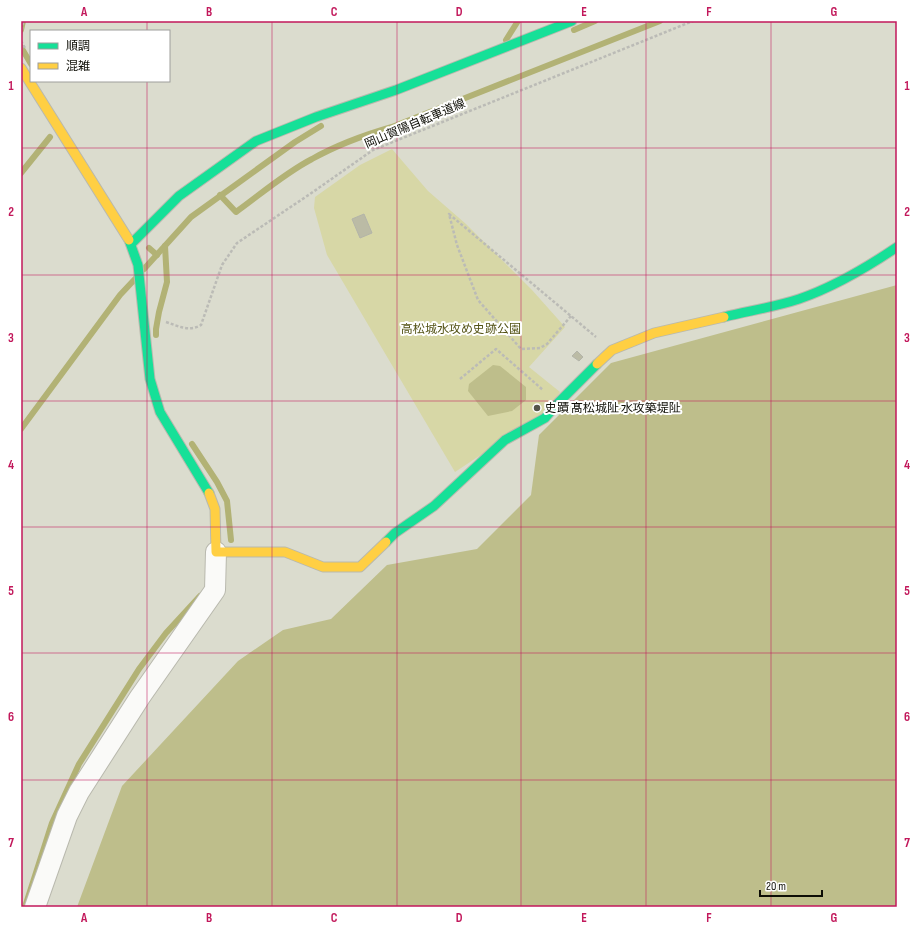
<svg xmlns="http://www.w3.org/2000/svg" width="918" height="928" font-family="'Sofia Sans Condensed','Noto Sans JP',sans-serif">
  <rect width="100%" height="100%" fill="#dbdcce"/>
  <polygon fill="#d7d7a6" points="392,149 428,191 466,224 532,290 565,327 529,367 560,392 547,411 455,472 327,255 314,208 315,197 360,165"/>
  <g fill="#bebe8b">
    <polygon points="897,285 897,907 77,907 122,786 238,661 283,630 331,619 387,565 477,549 531,495 539,435 611,363"/>
    <polygon points="493,365 500,366 526,387 526,400 512,411 488,416 468,391 469,384"/>
  </g>
  <g fill="none" stroke-linecap="round" stroke-linejoin="round">
    <g stroke="#b2b275" stroke-width="6">
      <polyline points="21,30 23,21"/>
      <polyline points="574,30 595,21"/>
      <polyline points="506,40 518,21"/>
      <polyline points="21,47 31,64"/>
      <polyline points="21,173 50,137"/>
      <path d="M220,195L236,212C261,194 285,173 312,159C337,145 364,135 392,127L660,21"/>
      <polyline points="149,248 157,255"/>
      <polyline points="144,269 191,217 295,142 321,126"/>
      <polyline points="156,335 156,329 159,312 167,282 165,246"/>
      <polyline points="21,429 120,295 135,279"/>
      <polyline points="192,444 217,482 227,501 231,540"/>
      <polyline points="25,907 52,823 79,764 139,669 166,633 200,596"/>
    </g>
  </g>
  <g fill="#bbbba5" stroke="#b3b4a9">
    <polygon points="364,214 372,233 360,238 352,219"/>
    <polygon points="577,351 583,357 579,361 572,356"/>
  </g>
  <g fill="none" stroke-linecap="round" stroke-linejoin="round">
    <defs>
      <polyline id="street" points="35,907 67,816 79,792 140,697 215,590 216,552"/>
      <g id="fast">
        <polyline points="129,240 138,265 150,379 160,412 209,493"/>
        <polyline points="131,244 179,196 256,141 316,117 396,90 572,21"/>
        <path d="M724,317C748,311 775,307 799,299C834,287 866,268 897,247"/>
        <polyline points="386,542 395,533 434,506 505,440 545,418 558,403 597,364"/>
      </g>
      <g id="slow">
        <polyline points="21,68 129,240"/>
        <polyline points="597,364 612,350 654,333 724,317"/>
        <polyline points="209,493 215,509 216,552 285,552 323,567 360,567 386,542"/>
      </g>
    </defs>
    <use href="#street" stroke="#b9b9ae" stroke-width="22"/>
    <use href="#fast" stroke="#b9b9ae" stroke-width="11"/>
    <use href="#slow" stroke="#b9b9ae" stroke-width="11"/>
    <g stroke="#bbbbb6" stroke-width="2.5" stroke-dasharray="3 2" stroke-linecap="butt">
      <polyline points="21,35 23,21"/>
      <polyline points="21,41 25,48"/>
      <polyline points="571,316 547,344 540,348 521,349 478,300 457,245 449,214 596,337"/>
      <path d="M166,322C178,326 189,332 201,325L222,265L237,243L310,194L373,150L693,21"/>
      <polyline points="460,379 496,349 543,390"/>
    </g>
    <use href="#street" stroke="#fafaf8" stroke-width="20"/>
    <use href="#fast" stroke="#16e098" stroke-width="9"/>
    <use href="#slow" stroke="#ffcf43" stroke-width="9"/>
  </g>
  <path fill="none" stroke="#c2185b" stroke-width="1" stroke-opacity="0.55" d="M147,21V31M272,21V907M397,21V907M521,21V907M646,21V907M771,21V907M147,81V907M21,148H897M21,275H897M21,401H897M21,527H897M21,653H897M21,780H897"/>
  <circle fill="#55554b" stroke="#fff" stroke-width="1.5" cx="537" cy="408" r="4"/>
  <g text-anchor="middle" dominant-baseline="central" stroke-width="4" stroke-linejoin="round" paint-order="stroke">
    <g font-size="12" fill="#0d0d05" stroke="#fff">
      <text transform="translate(415 124) rotate(-23)">岡山賀陽自転車道線</text>
    </g>
    <g font-size="12" fill="#535215" stroke="#fff">
      <text x="461" y="329">高松城水攻め史跡公園</text>
    </g>
    <g font-size="12" fill="#0d0d05" stroke="#fff" text-anchor="start">
      <text x="545" y="408">史蹟 髙松城阯 水攻築堤阯</text>
    </g>
  </g>
  <rect width="918" height="928" fill="none" stroke="#ffffff" stroke-width="44"/>
  <rect x="30" y="30" width="140" height="52" fill="#ffffff" stroke="#9e9e9b"/>
  <rect x="38" y="43" width="20" height="6" fill="#16e098" stroke="#9e9e9b"/>
  <text x="66" y="50" font-size="12" fill="#0d0d05">順調</text>
  <rect x="38" y="63" width="20" height="6" fill="#ffcf43" stroke="#9e9e9b"/>
  <text x="66" y="70" font-size="12" fill="#0d0d05">混雑</text>
  <path d="M760 890v6h62v-6" fill="none" stroke="#0d0d05" stroke-width="2"/>
  <text x="766" y="890" font-size="12" fill="#0d0d05" stroke="#ffffff" stroke-width="3" paint-order="stroke">20 m</text>
  <rect x="22" y="22" width="874" height="884" fill="none" stroke="#c2185b" stroke-width="1.5"/>
  <g font-size="13" text-anchor="middle" font-weight="bold" fill="#c2185b">
    <text x="84" y="16">A</text>
    <text x="209" y="16">B</text>
    <text x="334" y="16">C</text>
    <text x="459" y="16">D</text>
    <text x="584" y="16">E</text>
    <text x="709" y="16">F</text>
    <text x="834" y="16">G</text>
    <text x="11" y="90">1</text>
    <text x="907" y="90">1</text>
    <text x="11" y="216">2</text>
    <text x="907" y="216">2</text>
    <text x="11" y="342">3</text>
    <text x="907" y="342">3</text>
    <text x="11" y="469">4</text>
    <text x="907" y="469">4</text>
    <text x="11" y="595">5</text>
    <text x="907" y="595">5</text>
    <text x="11" y="721">6</text>
    <text x="907" y="721">6</text>
    <text x="11" y="847">7</text>
    <text x="907" y="847">7</text>
    <text x="84" y="922">A</text>
    <text x="209" y="922">B</text>
    <text x="334" y="922">C</text>
    <text x="459" y="922">D</text>
    <text x="584" y="922">E</text>
    <text x="709" y="922">F</text>
    <text x="834" y="922">G</text>
  </g>
</svg>
